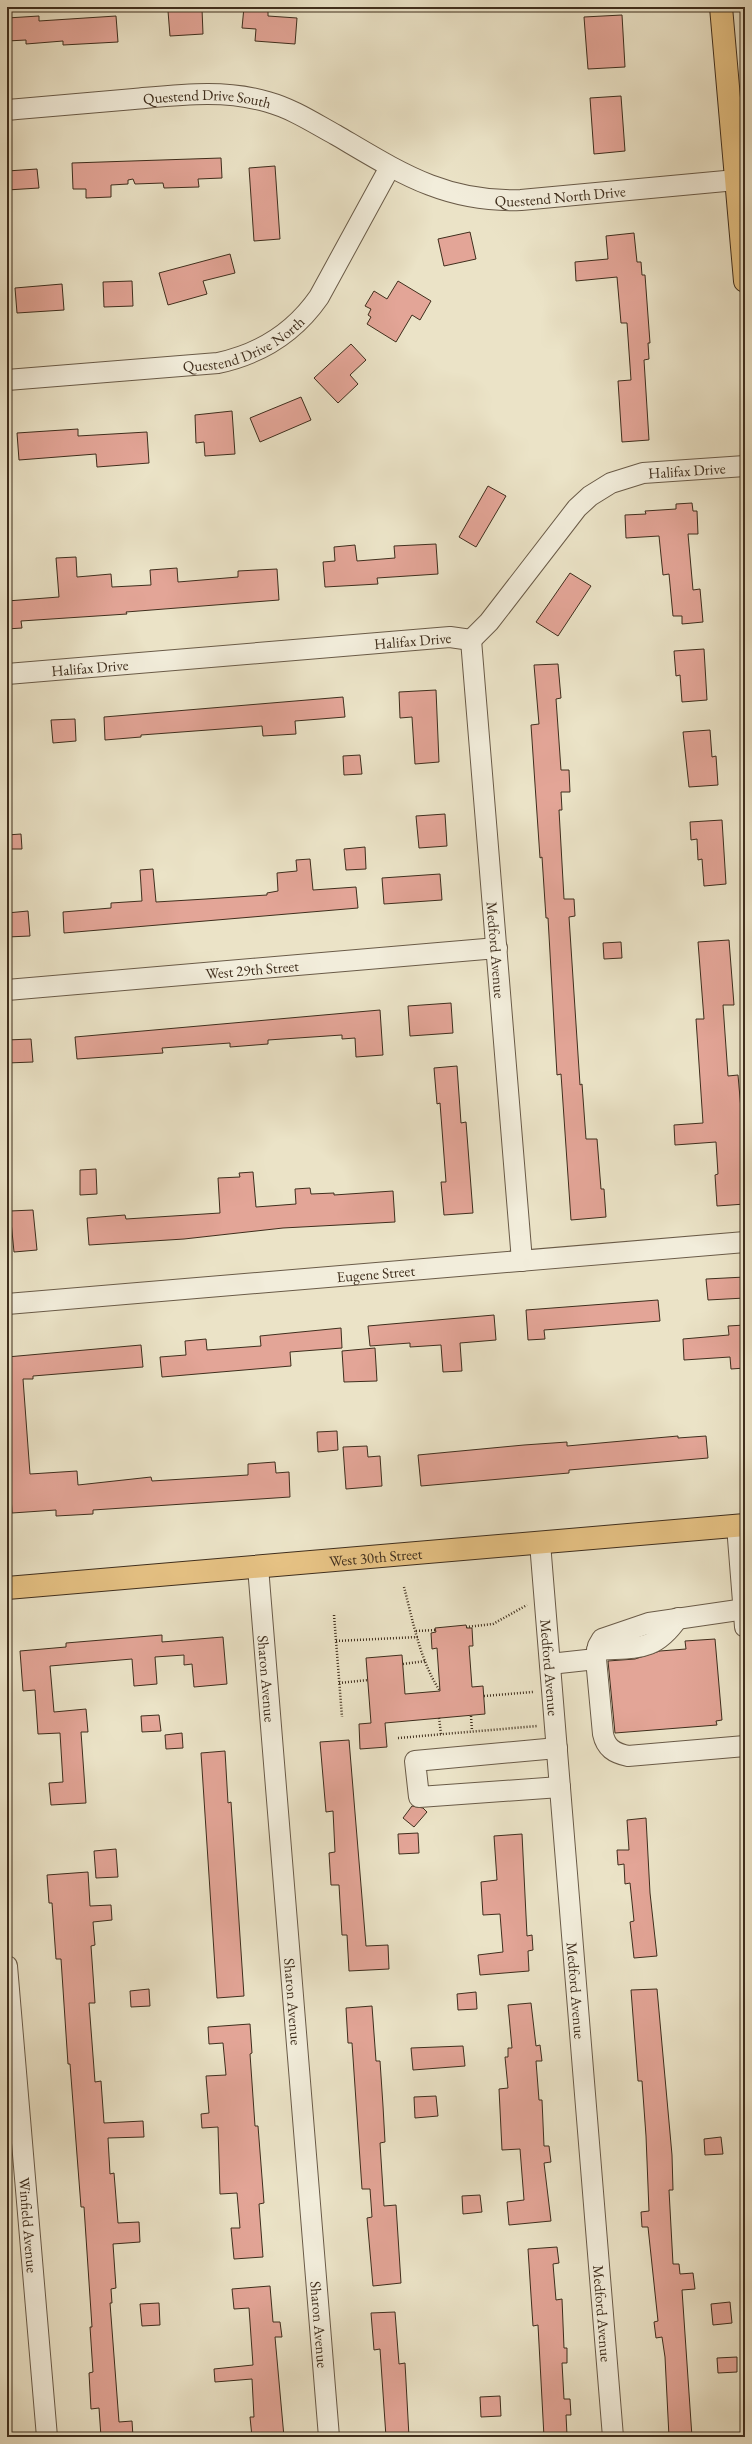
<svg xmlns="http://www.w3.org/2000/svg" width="752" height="2444" font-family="'EB Garamond',serif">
  <rect width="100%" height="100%" fill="#ebe3c7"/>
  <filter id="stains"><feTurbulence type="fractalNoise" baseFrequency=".005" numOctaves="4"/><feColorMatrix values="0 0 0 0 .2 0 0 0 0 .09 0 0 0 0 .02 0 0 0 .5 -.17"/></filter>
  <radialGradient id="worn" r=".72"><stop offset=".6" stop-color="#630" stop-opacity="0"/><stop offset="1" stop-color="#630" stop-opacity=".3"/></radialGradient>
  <g fill="#e3a597" stroke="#3f2e1d">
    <polygon points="244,7 268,7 268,16 297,18 295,44 255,41 256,29 242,28"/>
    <polygon points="202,9 203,34 170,36 168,11"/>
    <polygon points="622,15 625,67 588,69 584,17"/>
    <polygon points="39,16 39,21 116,16 118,42 63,45 63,41 26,44 26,40 7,41 7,18"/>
    <polygon points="621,96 625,151 594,154 590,98"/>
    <polygon points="221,158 222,178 198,179 199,187 164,188 163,183 135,184 133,179 128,180 128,184 111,185 111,197 86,198 86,189 73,189 72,163"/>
    <polygon points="275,166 280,239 254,241 249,168"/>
    <polygon points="37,169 39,188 7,190 7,171"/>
    <polygon points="470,232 476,259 444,266 438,239"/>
    <polygon points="634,233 637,262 641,262 642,275 645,275 650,343 648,343 649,359 644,360 649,440 622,442 618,381 631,380 627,323 621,323 617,277 576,281 575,262 608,259 606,236"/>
    <polygon points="230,254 235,273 203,281 207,294 168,305 159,273"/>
    <polygon points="132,281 133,306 104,307 103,282"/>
    <polygon points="398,281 431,301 420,320 412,315 396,342 367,324 371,317 368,315 371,309 365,306 374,291 387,299"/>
    <polygon points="62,284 64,310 17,313 15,288"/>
    <polygon points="351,344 366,360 350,375 358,384 338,403 314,378"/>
    <polygon points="301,397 311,420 260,442 250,418"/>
    <polygon points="232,411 235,454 205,456 204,442 196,443 195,415"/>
    <polygon points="78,429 78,436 147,432 149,463 97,467 96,454 19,460 17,433"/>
    <polygon points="488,486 506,496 476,547 459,537"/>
    <polygon points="692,503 693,511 697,511 698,534 688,534 693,590 700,589 703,622 682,624 682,616 673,616 669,574 663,575 659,536 626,538 625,515 646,514 645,511 676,509 676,504"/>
    <polygon points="436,544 438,574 377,578 378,584 325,587 323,562 335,561 334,547 355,545 357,561 395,558 394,546"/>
    <polygon points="76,557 77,577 111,574 112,587 151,585 150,570 177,568 178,582 238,577 238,571 277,569 279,600 126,612 127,614 21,621 22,628 7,629 7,601 59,597 56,558"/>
    <polygon points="570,573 591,586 558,636 536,622"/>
    <polygon points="704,649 707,700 682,702 680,675 676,676 674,651"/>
    <polygon points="558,664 561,698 556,699 561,770 569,770 570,792 561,792 562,810 559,810 564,899 574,899 575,916 569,917 580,1085 582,1084 586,1139 597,1139 601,1189 604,1189 606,1217 571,1220 561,1074 557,1075 548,918 546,918 542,857 540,858 531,725 539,724 534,665"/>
    <polygon points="436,690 439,762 415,764 412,717 400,718 399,692"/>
    <polygon points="343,697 345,717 295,721 296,734 263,736 262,726 141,735 141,737 105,740 104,717"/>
    <polygon points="75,719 76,741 53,743 51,720"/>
    <polygon points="710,730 712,757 716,756 718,785 689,787 683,732"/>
    <polygon points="360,755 362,774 344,775 343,756"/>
    <polygon points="445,814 447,846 419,848 416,816"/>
    <polygon points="722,820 726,884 704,886 702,859 698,860 697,839 691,840 690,822"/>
    <polygon points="21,834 22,849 7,849 7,835"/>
    <polygon points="365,847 366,869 346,870 344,849"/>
    <polygon points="310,859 313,890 356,887 358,908 64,933 63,912 111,908 111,903 142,901 140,870 153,869 156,902 206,899 267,895 267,893 278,891 277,873 297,871 296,860"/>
    <polygon points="440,874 442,900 384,904 382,878"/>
    <polygon points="28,911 30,936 7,937 7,913"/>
    <polygon points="729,940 734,1005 723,1005 728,1076 738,1075 745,1155 745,1204 717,1206 715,1175 718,1174 716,1142 675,1145 674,1125 703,1123 696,1019 704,1019 698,942"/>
    <polygon points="621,942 622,958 604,959 603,943"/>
    <polygon points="451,1003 453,1033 410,1036 408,1006"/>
    <polygon points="380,1010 383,1055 356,1057 355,1038 342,1039 342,1035 268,1040 268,1044 230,1047 230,1043 162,1048 163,1053 77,1059 75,1037"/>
    <polygon points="31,1039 33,1062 7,1063 7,1040"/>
    <polygon points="457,1066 461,1123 466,1122 473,1213 444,1215 441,1182 446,1182 440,1103 437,1104 434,1068"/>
    <polygon points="96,1169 97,1194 80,1195 80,1170"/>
    <polygon points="253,1172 256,1207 296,1204 295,1189 310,1188 311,1194 334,1193 334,1195 393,1191 395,1222 283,1228 184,1239 89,1245 87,1218 125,1215 126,1219 220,1213 218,1178 240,1177 239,1173"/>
    <polygon points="33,1210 37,1250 14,1252 10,1211"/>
    <polygon points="745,1277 745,1298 708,1300 706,1279"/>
    <polygon points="658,1300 660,1321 544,1330 545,1339 528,1340 526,1310"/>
    <polygon points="494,1315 496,1340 460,1343 462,1371 443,1372 441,1345 410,1347 410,1343 370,1346 368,1326"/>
    <polygon points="745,1325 745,1368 731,1369 730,1357 684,1360 683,1339 729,1335 728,1326"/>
    <polygon points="341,1328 342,1348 290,1352 291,1366 162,1377 160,1357 186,1355 185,1341 206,1339 207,1350 261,1346 260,1336"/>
    <polygon points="141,1345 143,1367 33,1376 33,1379 23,1379 30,1474 77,1471 78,1485 151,1477 152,1481 248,1475 248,1464 275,1462 276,1473 289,1472 290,1497 93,1510 93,1514 56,1516 56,1510 12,1513 7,1423 7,1357"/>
    <polygon points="375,1348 377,1381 344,1382 342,1351"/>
    <polygon points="337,1431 338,1450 318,1452 317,1432"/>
    <polygon points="678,1436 678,1438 706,1436 708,1458 569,1470 569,1473 421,1486 418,1455 524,1445 567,1442 567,1446"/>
    <polygon points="367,1446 368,1457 380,1456 382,1486 346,1489 343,1447"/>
    <polygon points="466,1625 467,1628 472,1628 473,1646 469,1646 472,1687 483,1686 485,1714 385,1723 387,1747 360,1749 359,1724 371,1723 366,1658 402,1655 405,1694 440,1691 437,1648 432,1649 431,1633 436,1632 435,1628"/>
    <polygon points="162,1635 162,1642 223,1637 227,1684 194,1687 192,1664 184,1665 184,1655 155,1657 157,1684 134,1686 132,1659 50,1666 54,1712 86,1709 88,1732 81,1732 86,1803 51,1805 49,1783 63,1782 60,1733 38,1734 35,1690 23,1691 20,1651 66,1647 66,1643"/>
    <polygon points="715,1639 722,1720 716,1721 717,1725 615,1733 608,1661 635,1659 660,1651 686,1649 685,1641"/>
    <polygon points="159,1715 161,1731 142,1732 141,1716"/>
    <polygon points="182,1733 183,1748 166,1749 165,1735"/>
    <polygon points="349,1740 366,1946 388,1945 389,1969 349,1971 347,1935 342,1935 339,1885 331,1885 329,1853 335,1852 333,1811 326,1812 320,1742"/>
    <polygon points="225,1751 228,1803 231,1802 244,1996 217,1998 201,1753"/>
    <polygon points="412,1806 423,1808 427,1812 414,1827 403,1818"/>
    <polygon points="646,1818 650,1893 657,1956 634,1958 630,1922 634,1921 630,1883 625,1884 624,1864 618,1865 617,1850 629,1850 627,1820"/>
    <polygon points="418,1833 419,1853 399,1854 398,1834"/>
    <polygon points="522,1834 527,1936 532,1935 533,1950 528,1951 529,1971 480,1975 478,1955 503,1952 500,1914 483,1915 481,1882 497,1880 494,1836"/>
    <polygon points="116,1849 118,1877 96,1878 94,1851"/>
    <polygon points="88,1872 90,1906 111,1905 112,1920 93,1922 95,1945 91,1946 95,2003 89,2003 95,2082 101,2081 104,2123 143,2121 144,2137 108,2138 110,2174 114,2173 118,2223 139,2222 140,2242 113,2244 116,2288 111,2289 112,2303 110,2303 119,2422 132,2421 133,2437 101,2437 99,2408 91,2409 89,2373 93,2372 90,2327 92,2327 84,2207 81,2207 70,2064 68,2064 61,1959 56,1959 52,1903 49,1903 47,1875"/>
    <polygon points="149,1989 150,2006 131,2007 130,1991"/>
    <polygon points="657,1989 672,2155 673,2190 669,2190 673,2264 679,2264 680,2274 693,2273 695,2289 682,2290 692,2437 669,2437 665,2357 662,2337 656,2338 654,2322 658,2321 648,2227 642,2227 641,2212 649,2211 646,2136 642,2081 638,2081 631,1990"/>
    <polygon points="476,1992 477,2009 458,2010 457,1994"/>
    <polygon points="531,2003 536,2046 540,2045 542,2061 536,2061 539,2100 542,2100 544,2146 549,2146 551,2162 544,2163 551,2221 509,2225 507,2202 524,2200 520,2149 502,2150 499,2089 508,2088 505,2057 508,2057 508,2048 512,2048 508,2005"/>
    <polygon points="372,2006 376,2061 380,2061 383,2106 385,2142 380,2143 384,2206 396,2205 401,2283 373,2286 367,2218 372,2217 370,2189 362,2189 352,2043 348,2043 346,2008"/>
    <polygon points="250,2024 252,2053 250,2054 255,2126 258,2126 264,2203 259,2204 263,2257 234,2259 231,2228 240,2228 237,2193 220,2194 218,2127 202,2128 201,2114 209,2113 206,2076 226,2075 223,2043 209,2044 208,2027"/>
    <polygon points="463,2046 465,2066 413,2070 411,2048"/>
    <polygon points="436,2096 438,2116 415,2118 414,2097"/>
    <polygon points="721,2137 723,2154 705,2155 704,2139"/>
    <polygon points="480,2195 482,2212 463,2214 462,2196"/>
    <polygon points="557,2247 559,2263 553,2264 556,2300 562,2299 564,2348 567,2348 567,2363 562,2363 564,2399 570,2399 571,2415 566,2415 567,2435 544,2437 538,2325 533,2326 528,2249"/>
    <polygon points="270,2286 273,2322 280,2322 282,2337 275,2337 284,2437 252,2437 250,2417 254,2417 252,2379 215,2382 214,2369 253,2365 249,2308 234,2309 232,2289"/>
    <polygon points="730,2302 732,2323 713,2325 711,2304"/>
    <polygon points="159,2303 160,2325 142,2326 140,2304"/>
    <polygon points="395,2312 399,2364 405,2363 409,2437 386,2437 380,2349 374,2350 371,2313"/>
    <polygon points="737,2357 737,2372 718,2373 717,2358"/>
    <polygon points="500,2396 501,2416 481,2417 480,2397"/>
  </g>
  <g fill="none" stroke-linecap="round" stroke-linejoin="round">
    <defs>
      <g id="minor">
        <path id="s1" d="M7,110C49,106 91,103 134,99C179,95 224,89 268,102C293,109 314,123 336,135C399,172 445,203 521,200L736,180"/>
        <path id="s2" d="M7,380L218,363C260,354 294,333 319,297L390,167"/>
        <path id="s3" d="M471,640L522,1261"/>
        <path id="s4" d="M7,674L450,637L471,640L489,622L577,508L590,496L611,483L643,473L745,466"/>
        <path id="s5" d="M7,990L497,948"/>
        <path id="s6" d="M7,1304L745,1242"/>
        <polyline points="737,1526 745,1627"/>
        <path id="s7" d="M540,1543L613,2437"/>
        <path id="s8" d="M258,1567L329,2437"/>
        <path d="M597,1650C636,1647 654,1653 678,1618"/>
        <path d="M596,1659L603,1734C606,1748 614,1753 628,1756L745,1746"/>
        <polyline points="550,1664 596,1659 598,1646 602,1639 649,1623 745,1609"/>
        <polyline points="557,1748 415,1761 419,1797 560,1787"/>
        <path id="s9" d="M7,1966L47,2437"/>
      </g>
      <g id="major">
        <polyline points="721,7 745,281"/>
        <path id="s10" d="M7,1588L745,1525"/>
      </g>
    </defs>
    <use href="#minor" stroke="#6a5b48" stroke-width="22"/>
    <use href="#major" stroke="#3f2e1d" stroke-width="24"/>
    <g stroke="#3f2e1d" stroke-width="2.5" stroke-dasharray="1 2" stroke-linecap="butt">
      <path d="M404,1587C413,1621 420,1661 440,1691"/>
      <polyline points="334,1615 342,1717"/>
      <polyline points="466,1627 493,1624 527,1605"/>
      <polyline points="416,1631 436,1630"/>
      <polyline points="336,1641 418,1637"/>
      <polyline points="403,1664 426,1661"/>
      <polyline points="339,1683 368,1680"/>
      <polyline points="484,1696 533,1692"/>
      <polyline points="471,1716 472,1731"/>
      <polyline points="439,1718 441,1734"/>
      <polyline points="398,1738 537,1726"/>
    </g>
    <use href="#minor" stroke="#f2eddb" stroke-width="20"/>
    <use href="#major" stroke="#e6c284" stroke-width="22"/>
  </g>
  <g text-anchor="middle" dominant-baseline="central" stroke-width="3.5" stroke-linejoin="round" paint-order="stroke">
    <g font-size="15" fill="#3f2e1d" stroke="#f2eddb">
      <text stroke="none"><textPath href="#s1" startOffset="201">Questend Drive South</textPath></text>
      <text stroke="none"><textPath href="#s1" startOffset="577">Questend North Drive</textPath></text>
      <text stroke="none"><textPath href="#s2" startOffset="242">Questend Drive North</textPath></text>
      <text stroke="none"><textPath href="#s4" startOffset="755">Halifax Drive</textPath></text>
      <text stroke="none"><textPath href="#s4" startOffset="407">Halifax Drive</textPath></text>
      <text stroke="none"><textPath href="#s4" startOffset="83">Halifax Drive</textPath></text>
      <text stroke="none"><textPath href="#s3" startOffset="311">Medford Avenue</textPath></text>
      <text stroke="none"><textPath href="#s5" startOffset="246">West 29th Street</textPath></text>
      <text stroke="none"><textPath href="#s6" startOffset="370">Eugene Street</textPath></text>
      <text stroke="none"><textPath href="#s10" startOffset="370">West 30th Street</textPath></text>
      <text stroke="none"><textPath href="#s7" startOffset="125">Medford Avenue</textPath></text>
      <text stroke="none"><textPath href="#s8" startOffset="112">Sharon Avenue</textPath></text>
      <text stroke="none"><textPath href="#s7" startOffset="449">Medford Avenue</textPath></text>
      <text stroke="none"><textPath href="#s8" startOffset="436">Sharon Avenue</textPath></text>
      <text stroke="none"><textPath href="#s9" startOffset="260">Winfield Avenue</textPath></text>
      <text stroke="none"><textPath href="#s7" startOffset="773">Medford Avenue</textPath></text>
      <text stroke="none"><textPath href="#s8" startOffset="760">Sharon Avenue</textPath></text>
    </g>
  </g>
  <rect width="752" height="2444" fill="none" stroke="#ebe3c7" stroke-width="24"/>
  <rect x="8" y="8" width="736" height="2428" fill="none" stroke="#3f2e1d" stroke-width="2"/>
  <rect x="12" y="12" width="728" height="2420" fill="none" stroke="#3f2e1d"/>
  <rect width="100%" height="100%" filter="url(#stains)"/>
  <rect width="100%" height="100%" fill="url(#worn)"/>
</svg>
